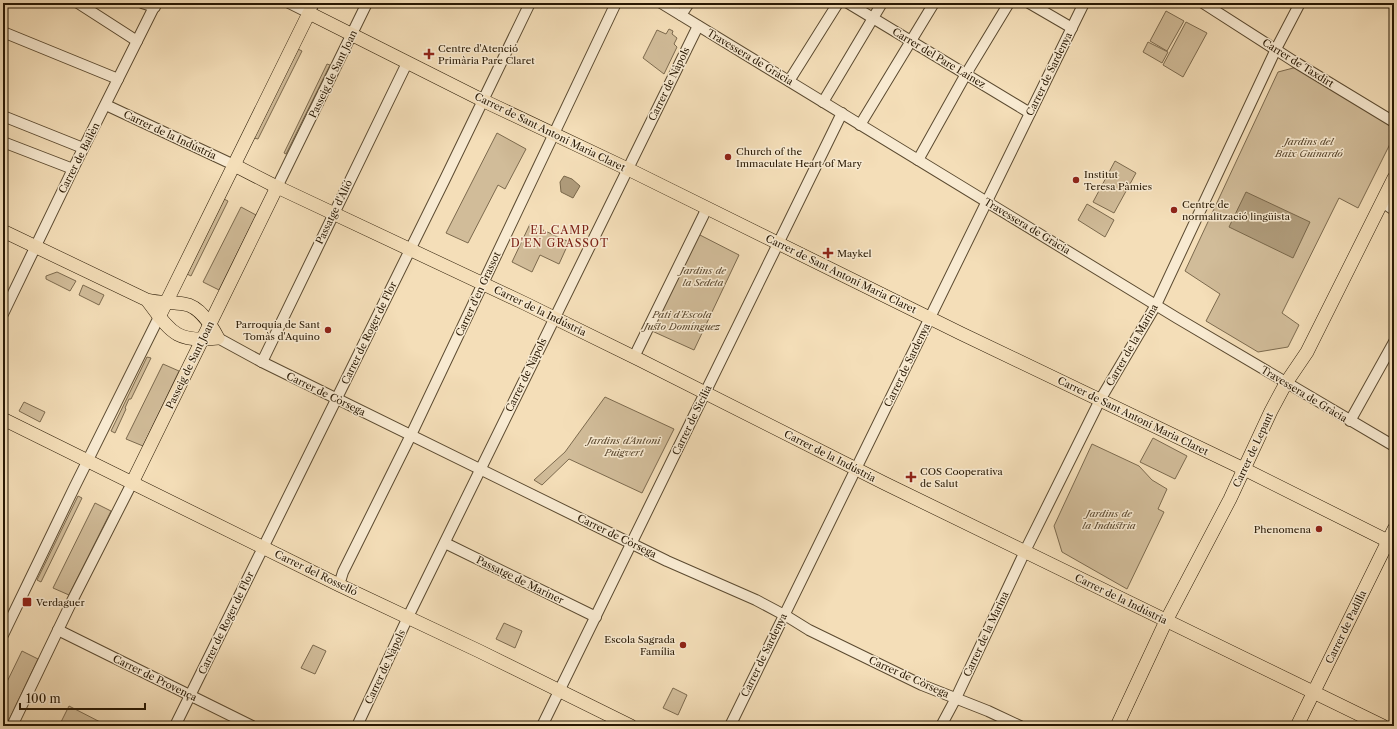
<svg xmlns="http://www.w3.org/2000/svg" width="1397" height="729" font-family="'Libre Caslon Text',serif">
  <rect width="100%" height="100%" fill="#f4deb8"/>
  <filter id="stains"><feTurbulence type="fractalNoise" baseFrequency=".005" numOctaves="4"/><feColorMatrix values="0 0 0 0 .2 0 0 0 0 .09 0 0 0 0 .02 0 0 0 .5 -.17"/></filter>
  <radialGradient id="worn" r=".72"><stop offset=".6" stop-color="#630" stop-opacity="0"/><stop offset="1" stop-color="#630" stop-opacity=".3"/></radialGradient>
  <g fill="#d1bc99" stroke="#7c6a4e">
    <polygon points="1166,11 1184,21 1167,51 1150,41"/>
    <polygon points="1186,22 1207,33 1183,77 1163,65"/>
    <polygon points="669,29 673,31 672,34 677,38 674,44 677,47 664,74 643,58 657,30 666,34"/>
    <polygon points="1148,42 1168,52 1162,63 1143,52"/>
    <polygon points="298,49 302,51 258,139 254,138"/>
    <polygon points="327,64 330,65 286,154 284,153"/>
    <polygon points="1297,67 1394,128 1394,136 1358,208 1339,198 1282,313 1299,325 1288,347 1258,352 1206,321 1220,294 1185,271 1278,72"/>
    <polygon points="497,133 526,149 505,189 498,185 468,243 446,233"/>
    <polygon points="1115,161 1136,173 1114,213 1093,202"/>
    <polygon points="224,199 228,201 191,276 187,274"/>
    <polygon points="1087,204 1114,220 1105,237 1078,220"/>
    <polygon points="241,207 256,215 219,290 203,282"/>
    <polygon points="530,224 569,242 559,264 540,255 532,272 512,262"/>
    <polygon points="698,234 739,255 694,350 652,331"/>
    <polygon points="57,272 76,281 70,291 46,279 46,276"/>
    <polygon points="83,285 104,295 99,305 79,295"/>
    <polygon points="147,357 151,358 131,399 129,399 125,408 126,409 115,433 111,431"/>
    <polygon points="163,364 179,371 143,446 126,439"/>
    <polygon points="605,397 674,429 642,493 569,459 542,485 534,480 565,452"/>
    <polygon points="24,402 45,412 40,422 19,411"/>
    <polygon points="1153,438 1187,456 1175,479 1140,462"/>
    <polygon points="1092,444 1139,466 1152,480 1167,489 1158,509 1164,512 1127,589 1062,552 1054,526"/>
    <polygon points="78,496 82,498 41,582 37,580"/>
    <polygon points="95,503 111,511 69,595 53,588"/>
    <polygon points="504,623 522,631 515,648 496,639"/>
    <polygon points="313,645 326,651 315,674 301,668"/>
    <polygon points="22,651 38,659 6,726 3,726 3,690"/>
    <polygon points="673,688 687,695 678,715 663,708"/>
    <polygon points="69,706 108,726 59,726"/>
  </g>
  <g fill="#af9b7a" stroke="#79674a">
    <polygon points="564,176 572,179 580,186 573,198 561,192 560,182"/>
    <polygon points="1246,192 1310,222 1293,258 1229,227"/>
  </g>
  <g fill="none" stroke-linecap="round" stroke-linejoin="round">
    <defs>
      <g id="minor">
        <polyline points="78,3 137,41"/>
        <polyline points="142,3 155,7"/>
        <polyline points="289,3 309,13 314,3"/>
        <polyline points="661,3 1177,318 1394,446"/>
        <polyline points="848,3 1030,113"/>
        <polyline points="1029,3 1072,28"/>
        <polyline points="1203,3 1295,62 1394,122"/>
        <polyline points="681,15 689,3"/>
        <polyline points="3,32 118,79"/>
        <polyline points="789,81 838,3"/>
        <polyline points="823,102 882,3"/>
        <polyline points="106,105 234,165"/>
        <polyline points="3,116 83,148"/>
        <polyline points="860,125 934,3"/>
        <polyline points="3,142 73,169"/>
        <polyline points="918,160 966,74 1009,3"/>
        <polyline points="277,187 367,3"/>
        <polyline points="1382,202 1394,210"/>
        <polyline points="3,314 73,169 156,3"/>
        <polyline points="218,338 262,362 667,561 756,600 788,617 809,630 922,685 988,711 1020,726"/>
        <polyline points="634,357 707,208"/>
        <polyline points="262,362 407,63"/>
        <polyline points="1350,421 1394,342"/>
        <polyline points="445,543 596,617"/>
        <polyline points="339,585 343,572 411,435 616,3"/>
        <polyline points="58,630 252,726"/>
        <polyline points="3,635 74,488 159,317"/>
        <polyline points="12,726 72,601 132,483"/>
        <polyline points="175,726 445,179 530,3"/>
        <polyline points="357,726 408,617 698,26"/>
        <polyline points="542,726 842,113"/>
        <polyline points="730,726 1084,3"/>
        <polyline points="941,726 956,698 1027,547 1100,400 1156,305 1276,49 1300,3"/>
      </g>
      <g id="major">
        <polyline points="234,165 273,185 526,304 640,360 884,483 1383,726"/>
        <path d="M3,231L147,300C159,303 171,302 184,304C200,306 211,325 218,338C175,343 171,332 147,300"/>
        <polyline points="159,317 309,13 484,101 634,172 960,333 1244,469 1394,544"/>
        <polyline points="3,419 339,585 479,651 631,726"/>
        <polyline points="132,483 277,187"/>
        <polyline points="1117,726 1166,621 1230,499 1271,411 1286,383 1307,352 1394,178"/>
        <polyline points="1297,726 1394,529"/>
      </g>
    </defs>
    <use href="#minor" stroke="#5b4a30" stroke-width="12"/>
    <use href="#major" stroke="#281803" stroke-width="14"/>
    <use href="#minor" stroke="#f8ead1" stroke-width="10"/>
    <use href="#major" stroke="#f4deb8" stroke-width="13"/>
  </g>
  <g fill="#8f2418" stroke="#f8ead1" stroke-width="1.5">
    <path d="M427 48h4v4h4v4h-4v4h-4v-4h-4v-4h4z"/>
    <circle cx="728" cy="157" r="4"/>
    <circle cx="1076" cy="180" r="4"/>
    <circle cx="1174" cy="210" r="4"/>
    <path d="M826 247h4v4h4v4h-4v4h-4v-4h-4v-4h4z"/>
    <circle cx="328" cy="330" r="4"/>
    <path d="M909 471h4v4h4v4h-4v4h-4v-4h-4v-4h4z"/>
    <circle cx="1319" cy="529" r="4"/>
    <rect x="22" y="597" width="10" height="10" rx="2"/>
    <circle cx="683" cy="645" r="4"/>
  </g>
  <g text-anchor="middle" dominant-baseline="central" stroke-width="3" stroke-linejoin="round" paint-order="stroke">
    <g font-size="10" fill="#281803" stroke="#f8ead1" text-anchor="start">
      <text x="438" y="48">Centre d'Atenció<tspan x="438" dy="12">Primària Pare Claret</tspan></text>
      <text x="736" y="151">Church of the<tspan x="736" dy="12">Immaculate Heart of Mary</tspan></text>
      <text x="1084" y="174">Institut<tspan x="1084" dy="12">Teresa Pàmies</tspan></text>
      <text x="1182" y="204">Centre de<tspan x="1182" dy="12">normalització lingüista</tspan></text>
      <text x="837" y="253">Maykel</text>
      <text x="320" y="324" text-anchor="end">Parroquia de Sant<tspan x="320" dy="12">Tomàs d'Aquino</tspan></text>
      <text x="920" y="471">COS Cooperativa<tspan x="920" dy="12">de Salut</tspan></text>
      <text x="1311" y="529" text-anchor="end">Phenomena</text>
      <text x="36" y="602">Verdaguer</text>
      <text x="675" y="639" text-anchor="end">Escola Sagrada<tspan x="675" dy="12">Família</tspan></text>
    </g>
    <g font-size="10" fill="#281803" stroke="#f8ead1">
      <text transform="translate(750 57) rotate(31)">Travessera de Gràcia</text>
      <text transform="translate(939 58) rotate(31)">Carrer del Pare Laínez</text>
      <text transform="translate(1298 63) rotate(32)">Carrer de Taxdirt</text>
      <text transform="translate(333 74) rotate(-64)">Passeig de Sant Joan</text>
      <text transform="translate(1049 74) rotate(-64)">Carrer de Sardenya</text>
      <text transform="translate(669 84) rotate(-64)">Carrer de Nàpols</text>
      <text transform="translate(550 132) rotate(26)">Carrer de Sant Antoni Maria Claret</text>
      <text transform="translate(170 135) rotate(25)">Carrer de la Indústria</text>
      <text transform="translate(79 158) rotate(-63)">Carrer de Bailèn</text>
      <text transform="translate(334 212) rotate(-64)">Passatge d'Alió</text>
      <text transform="translate(1027 226) rotate(31)">Travessera de Gràcia</text>
      <text transform="translate(841 274) rotate(26)">Carrer de Sant Antoni Maria Claret</text>
      <text transform="translate(478 294) rotate(-65)">Carrer d'en Grassot</text>
      <text transform="translate(540 311) rotate(26)">Carrer de la Indústria</text>
      <text transform="translate(369 333) rotate(-64)">Carrer de Roger de Flor</text>
      <text transform="translate(1132 345) rotate(-60)">Carrer de la Marina</text>
      <text transform="translate(190 365) rotate(-64)">Passeig de Sant Joan</text>
      <text transform="translate(907 365) rotate(-64)">Carrer de Sardenya</text>
      <text transform="translate(526 375) rotate(-64)">Carrer de Nàpols</text>
      <text transform="translate(326 394) rotate(26)">Carrer de Còrsega</text>
      <text transform="translate(1304 394) rotate(31)">Travessera de Gràcia</text>
      <text transform="translate(1133 416) rotate(26)">Carrer de Sant Antoni Maria Claret</text>
      <text transform="translate(692 420) rotate(-64)">Carrer de Sicília</text>
      <text transform="translate(1253 450) rotate(-65)">Carrer de Lepant</text>
      <text transform="translate(830 456) rotate(27)">Carrer de la Indústria</text>
      <text transform="translate(617 536) rotate(26)">Carrer de Còrsega</text>
      <text transform="translate(316 573) rotate(26)">Carrer del Rosselló</text>
      <text transform="translate(520 580) rotate(26)">Passatge de Mariner</text>
      <text transform="translate(1121 599) rotate(26)">Carrer de la Indústria</text>
      <text transform="translate(226 623) rotate(-64)">Carrer de Roger de Flor</text>
      <text transform="translate(1346 627) rotate(-64)">Carrer de Padilla</text>
      <text transform="translate(986 634) rotate(-65)">Carrer de la Marina</text>
      <text transform="translate(764 655) rotate(-64)">Carrer de Sardenya</text>
      <text transform="translate(385 667) rotate(-65)">Carrer de Nàpols</text>
      <text transform="translate(909 677) rotate(24)">Carrer de Còrsega</text>
      <text transform="translate(155 678) rotate(26)">Carrer de Provença</text>
    </g>
    <g font-size="10" font-style="italic" fill="#5b4930" stroke="#f8ead1">
      <text x="1309" y="141">Jardins del<tspan x="1309" dy="12">Baix Guinardó</tspan></text>
      <text x="703" y="270">Jardins de<tspan x="703" dy="12">la Sedeta</tspan></text>
      <text x="682" y="314">Pati d'Escola<tspan x="682" dy="12">Justo Domínguez</tspan></text>
      <text x="624" y="440">Jardins d'Antoni<tspan x="624" dy="12">Puigvert</tspan></text>
      <text x="1109" y="513">Jardins de<tspan x="1109" dy="12">la Indústria</tspan></text>
    </g>
    <g font-size="11" letter-spacing="1" fill="#7a1f14" stroke="#f8ead1">
      <text x="560" y="230">EL CAMP<tspan x="560" dy="13">D'EN GRASSOT</tspan></text>
    </g>
  </g>
  <rect width="1397" height="729" fill="none" stroke="#f4deb8" stroke-width="16"/>
  <rect x="4" y="4" width="1389" height="721" fill="none" stroke="#281803" stroke-width="2"/>
  <rect x="8" y="8" width="1381" height="713" fill="none" stroke="#281803"/>
  <path d="M20 703v6h125v-6" fill="none" stroke="#281803" stroke-width="2"/>
  <text x="26" y="703" font-size="12" fill="#281803" stroke="#f8ead1" stroke-width="3" paint-order="stroke">100 m</text>
  <rect width="100%" height="100%" filter="url(#stains)"/>
  <rect width="100%" height="100%" fill="url(#worn)"/>
</svg>
